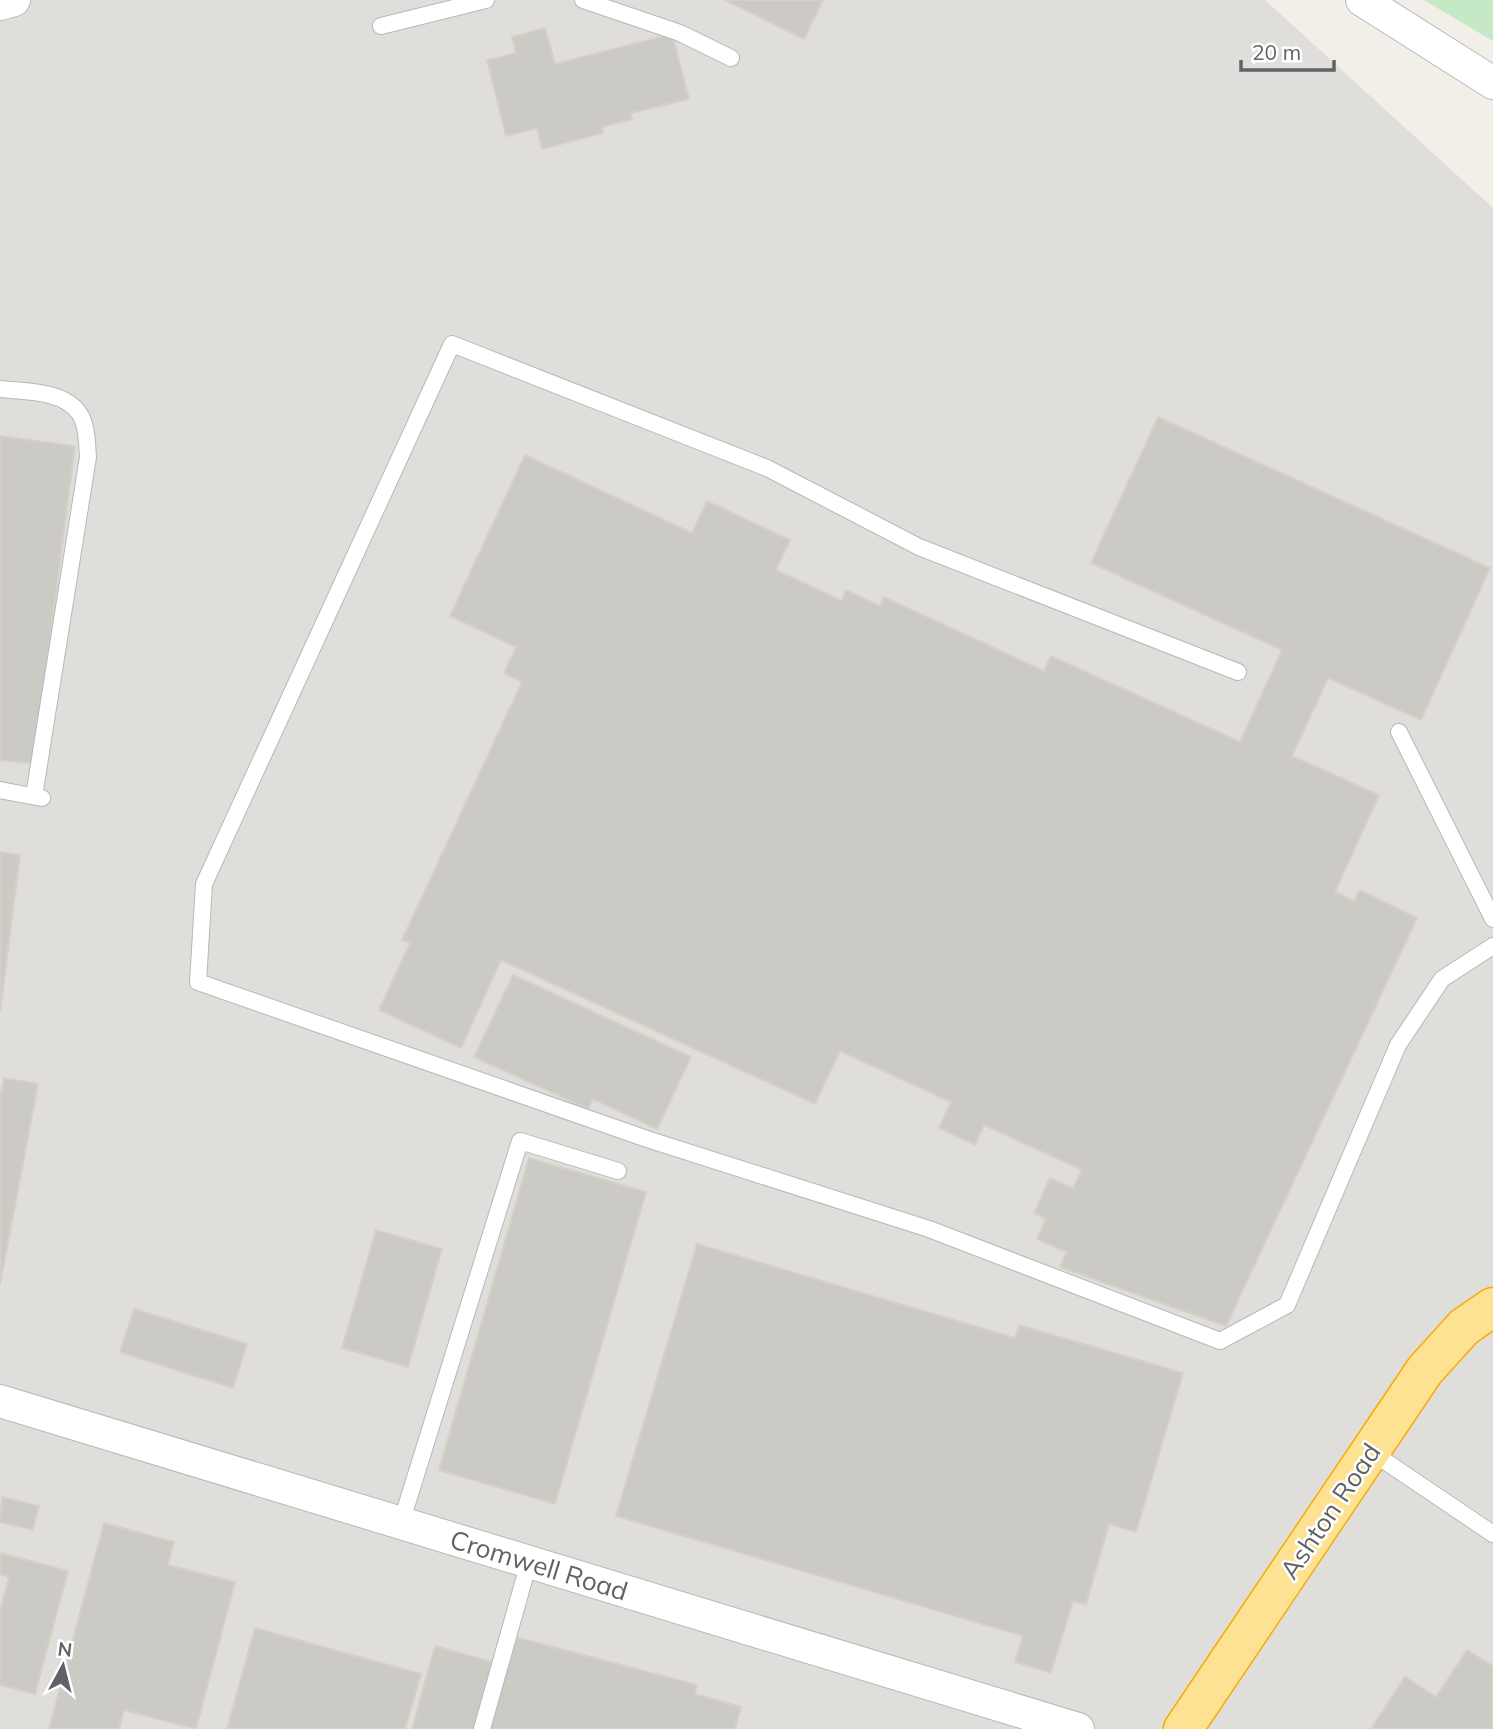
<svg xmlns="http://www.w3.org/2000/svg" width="1493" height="1729" font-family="Mulish,sans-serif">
  <rect width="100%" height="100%" fill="#f1efe8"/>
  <polygon fill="#e0deda" points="0,0 1265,0 1493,208 1493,1729 0,1729"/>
  <polygon fill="#c5e8c5" points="1424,0 1493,0 1493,41"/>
  <g fill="#cccac5" stroke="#d6d1c6" stroke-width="2">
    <polygon points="725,0 823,0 804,39"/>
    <polygon points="545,28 555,64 672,34 689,99 631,113 632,119 602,127 603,133 542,149 537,128 506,136 487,60 516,53 512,37"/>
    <polygon points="1158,417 1490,568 1421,720 1328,678 1292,756 1379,795 1335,892 1354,901 1360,890 1417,918 1226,1326 1060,1267 1067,1252 1037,1239 1046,1219 1034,1213 1050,1178 1073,1188 1082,1170 984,1125 975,1145 939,1128 951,1102 840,1051 815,1104 501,960 461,1048 379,1010 410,943 402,940 522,682 504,673 516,647 450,616 525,455 692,533 707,501 790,540 776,570 842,601 846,590 880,606 884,597 1044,671 1051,656 1240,742 1282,650 1091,563"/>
    <polygon points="0,436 75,446 34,764 0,760"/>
    <polygon points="0,852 20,855 0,1012"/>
    <polygon points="513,975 691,1057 657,1129 593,1099 588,1109 474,1057"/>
    <polygon points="4,1078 38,1084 0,1285 0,1098"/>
    <polygon points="529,1158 646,1192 555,1504 439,1470"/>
    <polygon points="376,1230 442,1249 408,1367 342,1348"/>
    <polygon points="697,1244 1015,1338 1019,1325 1183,1373 1136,1532 1109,1524 1086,1604 1073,1601 1051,1673 1015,1662 1023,1636 616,1516"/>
    <polygon points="134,1309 247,1344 233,1388 120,1352"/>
    <polygon points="2,1497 39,1506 33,1530 0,1522"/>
    <polygon points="104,1523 174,1542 168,1565 235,1582 196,1729 124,1710 119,1729 49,1729"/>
    <polygon points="0,1553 68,1571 35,1694 0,1685 0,1612 9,1577 0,1574"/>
    <polygon points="255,1628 421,1674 405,1729 227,1729"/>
    <polygon points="512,1636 697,1685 695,1694 741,1707 735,1729 487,1729"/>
    <polygon points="435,1646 496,1663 478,1729 412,1729"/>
    <polygon points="1467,1650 1493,1666 1493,1729 1371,1729 1405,1677 1436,1697"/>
  </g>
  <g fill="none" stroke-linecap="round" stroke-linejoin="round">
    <defs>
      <g id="lane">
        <polyline points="583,0 680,33 731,58"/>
        <polyline points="381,26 486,0"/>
        <path d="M0,389C25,392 63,390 79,413C87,424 87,443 88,457L34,796"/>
        <polyline points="1238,672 919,547 767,468 452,344 204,884 198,982 647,1139 929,1229 1220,1341 1287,1305 1398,1045 1442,979 1493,946"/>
        <polyline points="1399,732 1493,919"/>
        <polyline points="0,790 42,798"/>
        <polyline points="1370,1451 1493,1534"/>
        <polyline points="401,1523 520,1141 618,1171"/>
        <polyline points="482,1729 529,1562"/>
      </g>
      <g id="street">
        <polyline points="1362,0 1493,83"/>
        <polyline points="0,4 14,0"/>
        <polyline points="0,1401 1078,1729"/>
      </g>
      <polyline id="highway" points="1183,1729 1425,1370 1464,1327 1493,1307"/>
    </defs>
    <use href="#lane" stroke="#b5b8bc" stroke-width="18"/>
    <use href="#street" stroke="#b5b8bc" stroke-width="34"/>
    <use href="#highway" stroke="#f9ab00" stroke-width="41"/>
    <use href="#lane" stroke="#fff" stroke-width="16"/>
    <use href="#street" stroke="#fff" stroke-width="32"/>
    <use href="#highway" stroke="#fde293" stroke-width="38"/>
  </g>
  <g text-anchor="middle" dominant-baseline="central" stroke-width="5" stroke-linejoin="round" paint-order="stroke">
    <g font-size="26" fill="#5f6368" stroke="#fff">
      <text transform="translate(1330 1511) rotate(-56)">Ashton Road</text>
      <text transform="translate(539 1565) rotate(17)">Cromwell Road</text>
    </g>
  </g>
  <g transform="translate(63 1666) rotate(7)" stroke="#ffffff" stroke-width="5" paint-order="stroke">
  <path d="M0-5L12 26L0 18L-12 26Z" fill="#5f6368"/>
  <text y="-10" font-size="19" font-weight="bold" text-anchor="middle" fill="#5f6368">N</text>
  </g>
  <path d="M1241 60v10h93v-10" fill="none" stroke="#5f6368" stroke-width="3.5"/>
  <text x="1252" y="60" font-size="21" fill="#5f6368" stroke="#ffffff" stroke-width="5" paint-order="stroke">20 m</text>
</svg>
